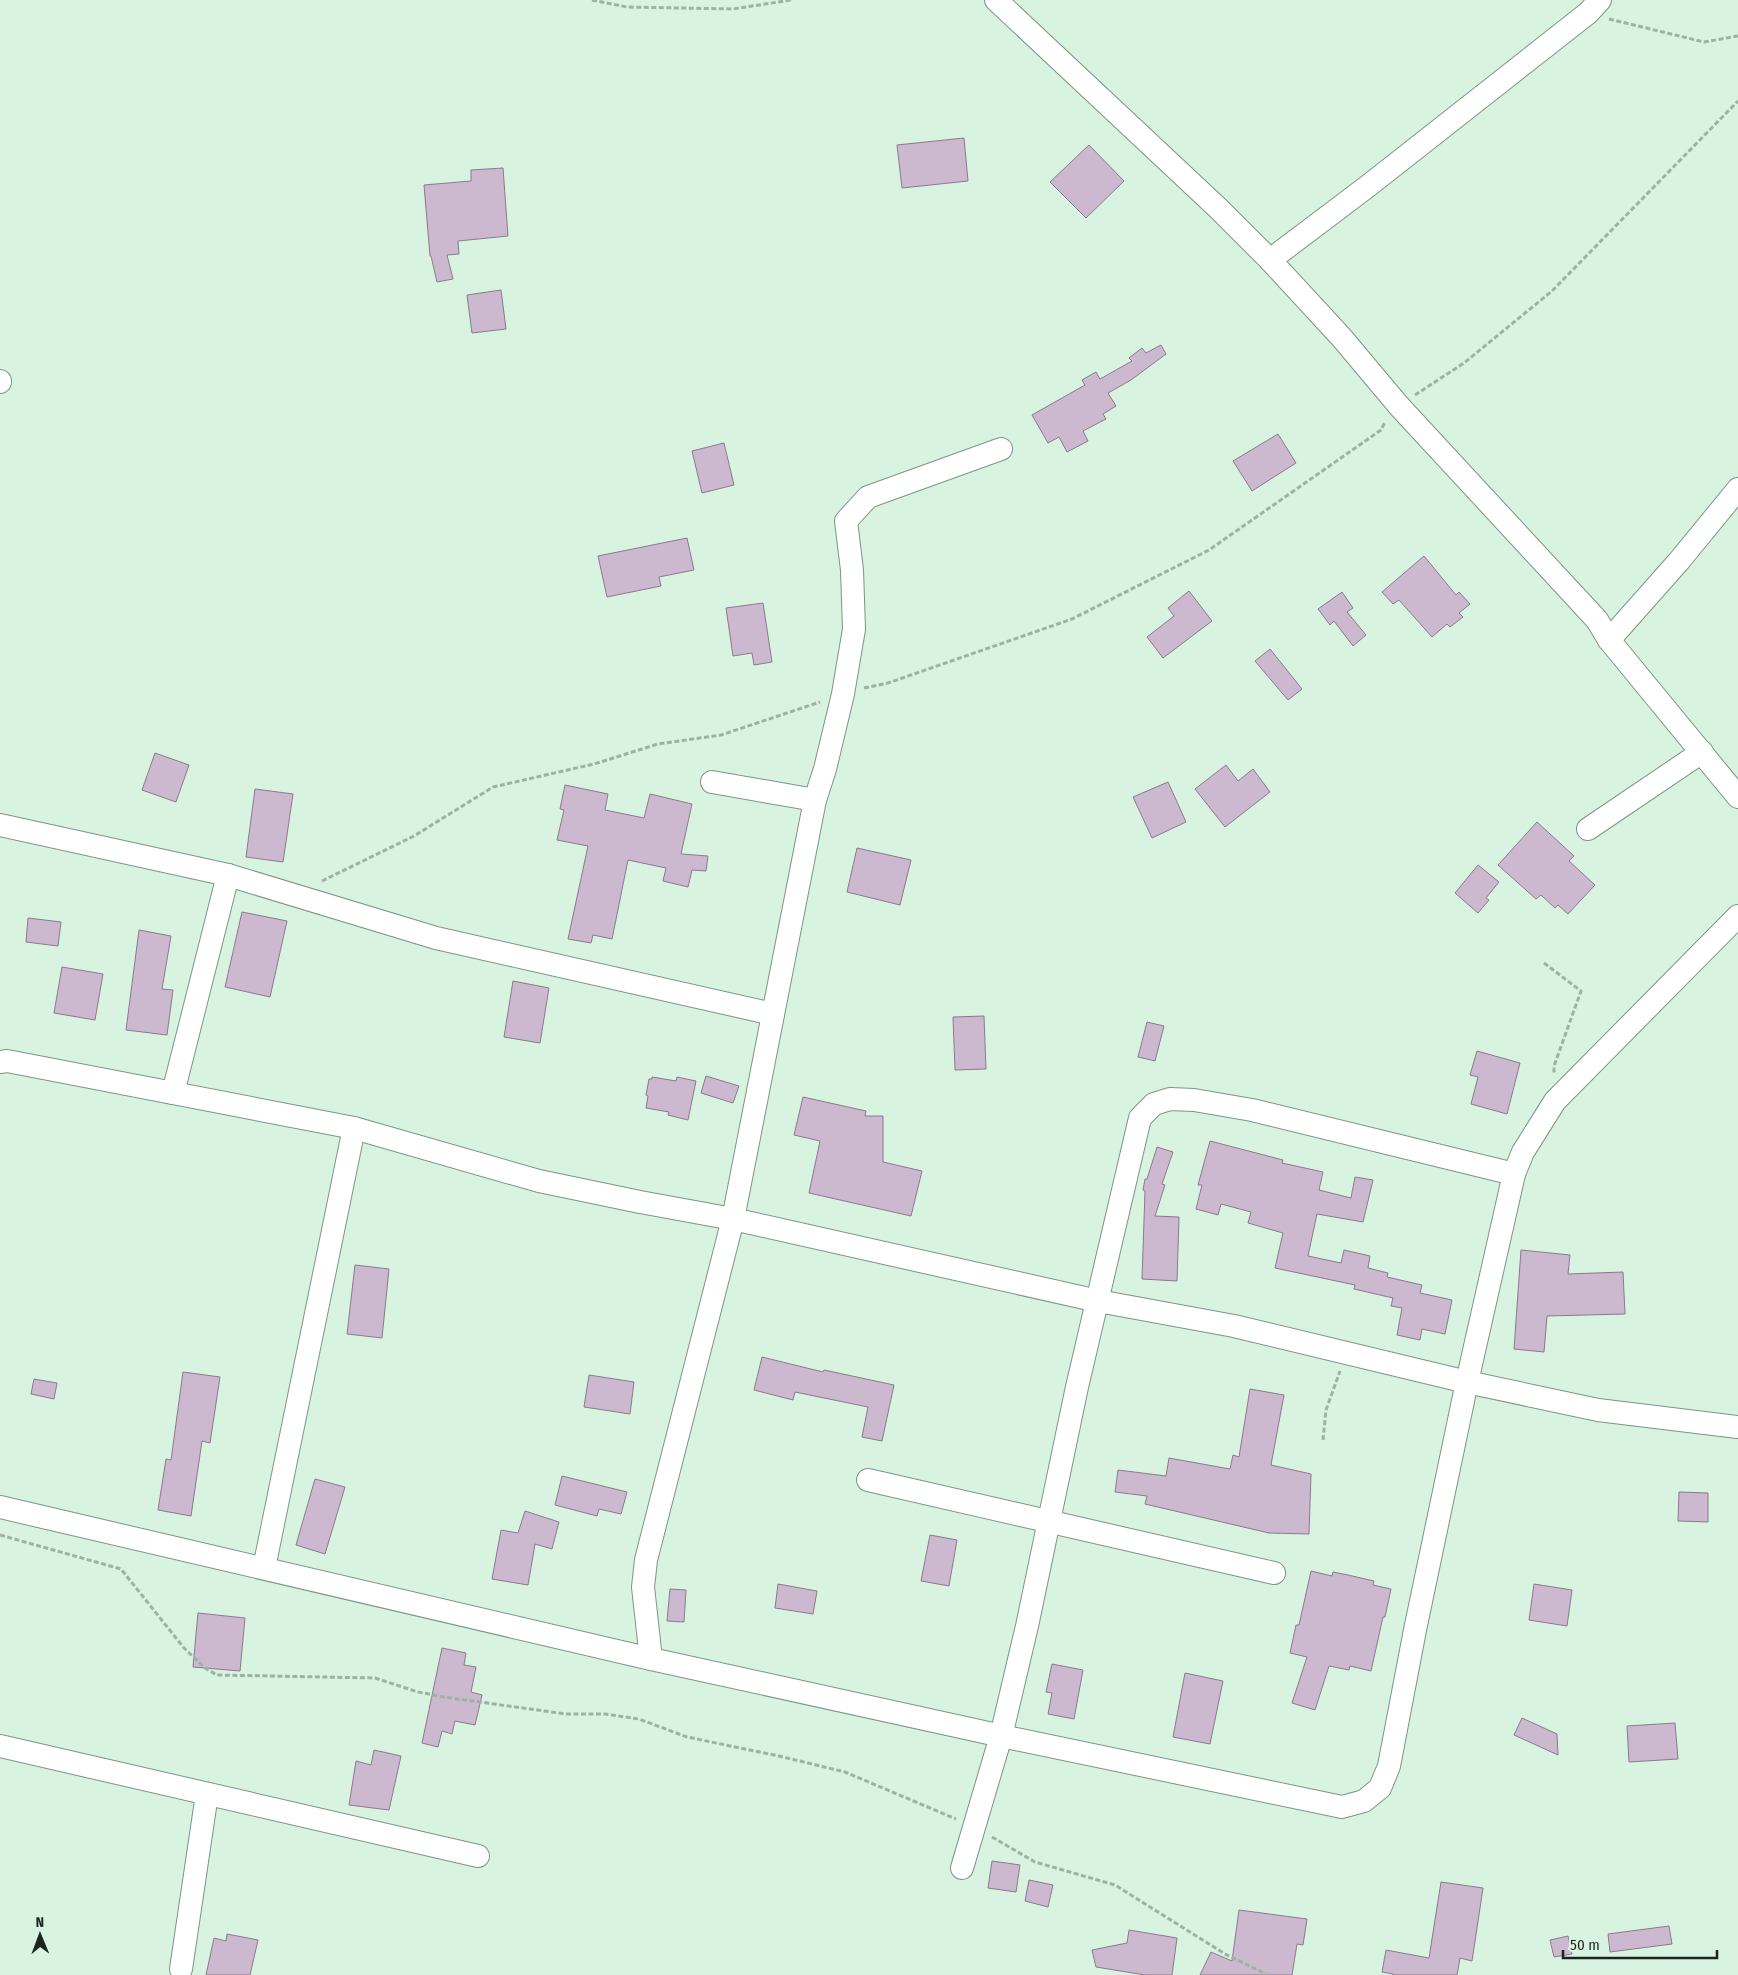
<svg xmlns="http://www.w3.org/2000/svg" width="1738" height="1975" font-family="'Fira Sans Condensed',sans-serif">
  <rect width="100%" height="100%" fill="#d8f3e0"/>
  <g fill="#cdb9cf" stroke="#8b798d">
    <polygon points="964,138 968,181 902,188 897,145"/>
    <polygon points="1089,145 1124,181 1086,218 1050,182"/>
    <polygon points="503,168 508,236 458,241 459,254 447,255 453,279 437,282 431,256 430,256 424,185 471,181 471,170"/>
    <polygon points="501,290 506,329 472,333 467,295"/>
    <polygon points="1161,345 1166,354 1131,380 1108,393 1116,406 1103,414 1106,419 1083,431 1088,441 1067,452 1059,437 1048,443 1032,415 1085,385 1082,380 1096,372 1100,379 1132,361 1129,358 1142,348 1146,353"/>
    <polygon points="1278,434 1296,463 1252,491 1233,461"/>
    <polygon points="724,443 734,485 702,493 692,451"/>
    <polygon points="687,538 694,570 659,577 661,586 607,597 598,556"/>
    <polygon points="1424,556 1456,595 1459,592 1470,604 1459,613 1463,617 1450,627 1447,624 1432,637 1399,600 1393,604 1382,592"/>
    <polygon points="1189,591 1212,621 1163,658 1147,637 1174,616 1168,608"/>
    <polygon points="1342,592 1353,608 1347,612 1366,635 1353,646 1334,621 1330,625 1318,609"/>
    <polygon points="763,603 772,662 754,665 752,653 733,656 726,608"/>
    <polygon points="1270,649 1302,689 1288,700 1255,661"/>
    <polygon points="155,753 189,765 176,802 142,790"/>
    <polygon points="1226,765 1238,781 1253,769 1270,792 1225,827 1195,789"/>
    <polygon points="1168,782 1186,822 1152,838 1133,797"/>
    <polygon points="565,785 608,794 605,810 644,818 650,794 692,804 681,854 708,856 706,871 692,870 688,887 663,881 666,868 628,860 612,939 593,935 591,943 568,939 588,846 557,840 564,810 560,809"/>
    <polygon points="255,789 293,794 283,862 246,857"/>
    <polygon points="1537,822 1574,856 1569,861 1595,885 1568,914 1558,905 1555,908 1541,895 1536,899 1498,865"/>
    <polygon points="857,848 911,860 900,905 847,892"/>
    <polygon points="1478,865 1499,882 1486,898 1489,900 1478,913 1455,893"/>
    <polygon points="242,912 287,921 270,997 225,987"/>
    <polygon points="28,918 61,922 58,946 26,942"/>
    <polygon points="139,930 171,936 162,989 173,990 167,1035 126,1030"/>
    <polygon points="62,967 103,974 95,1020 54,1013"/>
    <polygon points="513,981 549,988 540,1043 504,1037"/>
    <polygon points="984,1016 986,1069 955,1070 953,1017"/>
    <polygon points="1147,1022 1164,1026 1155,1061 1138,1057"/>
    <polygon points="1477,1051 1520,1063 1507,1114 1471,1104 1478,1077 1470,1075"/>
    <polygon points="706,1076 739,1086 733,1103 701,1093"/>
    <polygon points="652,1077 676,1081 677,1077 696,1081 688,1120 668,1115 669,1112 646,1108 648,1096 646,1095 649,1079 652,1079"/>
    <polygon points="803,1097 866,1111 865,1116 883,1116 883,1162 922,1171 911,1216 809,1193 820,1141 794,1135"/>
    <polygon points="1210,1141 1283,1160 1282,1163 1323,1172 1319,1190 1351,1198 1355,1177 1373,1180 1363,1222 1317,1214 1308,1256 1341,1263 1344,1250 1370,1256 1368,1268 1388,1273 1387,1277 1422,1285 1420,1293 1452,1300 1445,1334 1422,1329 1420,1340 1397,1335 1402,1308 1391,1306 1393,1298 1354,1289 1355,1285 1275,1268 1283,1233 1248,1223 1251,1212 1221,1204 1218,1215 1196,1209 1202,1185 1198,1185"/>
    <polygon points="1157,1147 1173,1152 1162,1184 1165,1185 1155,1216 1179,1217 1177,1281 1142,1279 1145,1191 1143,1190 1145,1179 1147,1179"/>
    <polygon points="1521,1250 1570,1255 1568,1274 1623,1272 1625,1314 1547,1316 1544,1352 1514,1349"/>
    <polygon points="355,1265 389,1269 382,1338 347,1334"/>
    <polygon points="762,1357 823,1372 824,1370 894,1385 882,1441 862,1437 868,1407 795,1392 793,1400 754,1390"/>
    <polygon points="183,1372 220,1377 210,1443 202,1441 191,1516 158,1510 166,1459 171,1460"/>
    <polygon points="589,1375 634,1382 630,1414 584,1407"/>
    <polygon points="34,1379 57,1383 54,1399 31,1394"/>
    <polygon points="1250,1389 1284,1395 1271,1465 1311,1474 1309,1534 1269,1533 1145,1504 1147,1496 1115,1492 1118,1470 1166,1476 1169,1458 1230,1469 1233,1455 1239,1457"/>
    <polygon points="562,1476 627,1492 621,1514 599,1509 597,1516 555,1505"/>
    <polygon points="315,1479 345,1487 325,1554 296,1545"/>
    <polygon points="1679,1492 1708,1493 1708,1522 1678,1521"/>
    <polygon points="525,1511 559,1522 552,1549 535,1544 528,1585 492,1579 501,1530 518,1533"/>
    <polygon points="930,1535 957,1540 949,1586 921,1581"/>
    <polygon points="1311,1571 1332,1576 1333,1572 1348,1575 1374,1581 1373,1585 1391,1589 1385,1617 1383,1617 1371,1671 1350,1666 1349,1670 1329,1666 1315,1710 1292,1703 1307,1657 1290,1653 1296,1625 1299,1625"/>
    <polygon points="778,1584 817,1591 813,1614 775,1608"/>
    <polygon points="1534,1584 1572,1590 1567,1626 1529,1620"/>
    <polygon points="670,1589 686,1590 684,1622 667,1621"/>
    <polygon points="198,1613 245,1618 240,1671 193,1667"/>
    <polygon points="442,1648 466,1653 464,1665 476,1667 471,1692 482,1695 475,1725 455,1721 452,1734 442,1731 438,1747 422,1743"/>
    <polygon points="1052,1664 1083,1670 1074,1719 1048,1714 1052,1693 1046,1692"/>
    <polygon points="1185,1673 1223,1681 1210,1744 1173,1737"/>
    <polygon points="1522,1718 1557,1734 1558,1755 1514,1735"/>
    <polygon points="1675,1723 1678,1759 1629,1762 1627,1726"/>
    <polygon points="374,1750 401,1756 389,1810 349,1805 356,1761 371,1765"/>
    <polygon points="992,1861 1020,1865 1016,1892 988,1888"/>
    <polygon points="1029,1880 1053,1885 1048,1907 1025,1901"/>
    <polygon points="1441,1882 1483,1888 1472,1961 1460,1958 1457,1975 1393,1975 1393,1974 1382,1972 1386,1950 1429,1958"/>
    <polygon points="1239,1910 1307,1919 1303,1945 1297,1944 1292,1975 1200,1975 1211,1952 1232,1961"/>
    <polygon points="1669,1926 1672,1944 1610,1952 1608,1934"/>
    <polygon points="1129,1930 1177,1938 1172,1975 1145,1975 1096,1967 1092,1950 1127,1943"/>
    <polygon points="227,1934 258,1940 250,1975 206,1975 214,1938 226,1941"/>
    <polygon points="1568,1936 1572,1954 1554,1957 1550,1940"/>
  </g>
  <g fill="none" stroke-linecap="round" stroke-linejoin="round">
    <defs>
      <g id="minor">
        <polyline points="996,0 1219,209 1270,260 1342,338 1399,406 1597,620 1609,640 1738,797"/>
        <polyline points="1270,260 1368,186 1588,13 1600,0"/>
        <polyline points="0,382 0,381"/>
        <polyline points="1609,640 1679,561 1738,489"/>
        <polyline points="712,782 815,800"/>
        <polyline points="0,825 228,875 436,938 773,1014"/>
        <polyline points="1588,829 1702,752"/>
        <polyline points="0,1062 7,1061 354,1128 539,1181 640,1202 733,1219 1098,1301 1234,1326 1467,1382 1598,1410 1738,1427"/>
        <polyline points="173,1093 228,875"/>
        <polyline points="868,1480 1274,1573"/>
        <polyline points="0,1507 651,1659 1011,1738 1342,1807 1364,1801 1380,1788 1389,1766 1415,1630 1467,1382 1514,1174 1523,1152 1555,1101 1738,916"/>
        <polyline points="264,1568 354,1128"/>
        <polyline points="651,1659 643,1587 646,1560 733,1219 815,800 825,769 843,694 854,629 852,570 846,521 868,497 1001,449"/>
        <polyline points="0,1746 478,1856"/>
        <polyline points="962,1868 1001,1736 1027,1626 1077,1387 1140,1118 1154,1104 1170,1099 1194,1100 1252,1110 1514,1174"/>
        <polyline points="181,1969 207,1794"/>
      </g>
    </defs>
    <use href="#minor" stroke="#7d9684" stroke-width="24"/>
    <g stroke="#9db2a4" stroke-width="3" stroke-dasharray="5 2.5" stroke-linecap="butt">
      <polyline points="592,0 627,7 733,9 791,0"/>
      <polyline points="1609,19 1704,42 1738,36"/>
      <polyline points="1415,395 1464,363 1552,291 1738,101"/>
      <polyline points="864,688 888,683 1072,619 1209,550 1381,430 1385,422"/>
      <polyline points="322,881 414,836 493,787 594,764 658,744 721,735 820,702"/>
      <polyline points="1544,963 1581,991 1554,1066 1554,1073"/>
      <polyline points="1323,1440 1326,1410 1340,1371"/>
      <polyline points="0,1535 121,1569 184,1648 205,1668 217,1675 375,1678 418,1692 444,1697 566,1714 605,1714 639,1719 687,1737 779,1756 845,1772 956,1819"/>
      <polyline points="992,1837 1035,1862 1115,1885 1225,1954 1268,1975"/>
    </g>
    <use href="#minor" stroke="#fff" stroke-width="22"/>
  </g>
  <g transform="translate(40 1935) rotate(359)" stroke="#d8f3e0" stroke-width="4" paint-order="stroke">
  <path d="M0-4L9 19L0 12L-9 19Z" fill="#1b241e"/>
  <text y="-8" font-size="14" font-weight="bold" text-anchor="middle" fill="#1b241e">N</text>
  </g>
  <path d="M1563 1950v8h154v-8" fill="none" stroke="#1b241e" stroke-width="2.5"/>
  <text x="1570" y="1950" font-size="15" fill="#1b241e" stroke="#d8f3e0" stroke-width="4" paint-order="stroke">50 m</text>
</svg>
